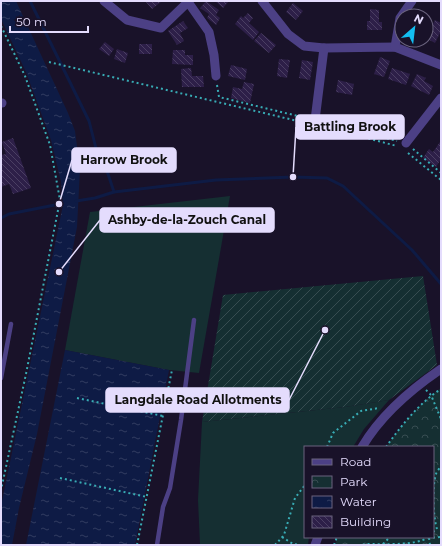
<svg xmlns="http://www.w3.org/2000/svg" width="442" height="546" font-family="Montserrat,sans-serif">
  <defs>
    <pattern id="park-crowns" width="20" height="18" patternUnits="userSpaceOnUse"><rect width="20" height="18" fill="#152f32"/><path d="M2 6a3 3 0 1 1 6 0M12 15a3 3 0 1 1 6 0" fill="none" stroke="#374d51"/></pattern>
    <pattern id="garden-furrows" width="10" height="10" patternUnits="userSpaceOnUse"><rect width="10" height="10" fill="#152f32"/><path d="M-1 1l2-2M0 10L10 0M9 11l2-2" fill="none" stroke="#374d51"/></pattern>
    <pattern id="water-ripples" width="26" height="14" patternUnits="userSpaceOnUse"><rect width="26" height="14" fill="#0e1b45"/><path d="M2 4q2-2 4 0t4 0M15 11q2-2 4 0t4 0" fill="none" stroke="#313c61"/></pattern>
    <pattern id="building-back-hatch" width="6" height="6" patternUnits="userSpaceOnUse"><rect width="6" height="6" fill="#2d1f48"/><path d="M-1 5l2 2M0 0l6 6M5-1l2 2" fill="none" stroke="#4b3f63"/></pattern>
  </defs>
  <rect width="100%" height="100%" fill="#191229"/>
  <g fill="#152f32">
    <polygon points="230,196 199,373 169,370 65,350 90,212"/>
    <polygon points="389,400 364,429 353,447 305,447 305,537 309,537 308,545 200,545 198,500 202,422 345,407"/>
  </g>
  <path fill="url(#park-crowns)" d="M441,388V545H335L338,537H433V447H386C401,426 419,403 441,388Z"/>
  <polygon fill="url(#garden-furrows)" points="423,276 437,365 389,400 345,407 202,422 223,295"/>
  <g fill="url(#water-ripples)">
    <polygon points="1,1 16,1 68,113 75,131 80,169 77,227 37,434 19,508 12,545 1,545 1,506 63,205 61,182 51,140 26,72 1,19"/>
    <polygon points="65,350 169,370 135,545 26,545"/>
  </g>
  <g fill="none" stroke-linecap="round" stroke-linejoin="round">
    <g stroke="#0e1b45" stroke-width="3">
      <polyline points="30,1 89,121 99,160 106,168 114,192"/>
      <polyline points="76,201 95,198 114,192 216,180 293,177 327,178 343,186 412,250 441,284"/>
      <polyline points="1,218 9,214 65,203"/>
    </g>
  </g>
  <g fill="url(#building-back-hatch)">
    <polygon points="147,1 162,1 152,9 146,2"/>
    <polygon points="206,1 219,10 216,15 220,18 216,25 207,18 209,14 200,8"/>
    <polygon points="215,1 229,1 223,8"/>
    <polygon points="293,3 303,11 296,20 286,12"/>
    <polygon points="370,9 379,10 379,22 382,22 382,30 367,30 367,21 370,21"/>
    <polygon points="248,13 253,18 249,23 259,32 253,40 235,24 241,16 243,18"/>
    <polygon points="435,20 441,23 441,31 435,43 426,38 426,30 429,24 432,26"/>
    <polygon points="183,21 188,28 180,33 184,41 177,45 168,31"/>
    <polygon points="261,33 276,45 269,53 254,41"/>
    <polygon points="105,42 114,49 109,56 99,49"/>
    <rect x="139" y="44" width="13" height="10"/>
    <polygon points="117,49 128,53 125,63 114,59"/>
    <polygon points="173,50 185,50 185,55 193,55 193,65 172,64"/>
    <polygon points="380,57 390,61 384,77 374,74"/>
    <polygon points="279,59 290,60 287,78 277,76"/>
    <polygon points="302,60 313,62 310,80 299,78"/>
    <polygon points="231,65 247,69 245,80 228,76"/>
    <polygon points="191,68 192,76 203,76 204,87 182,87 181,69"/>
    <polygon points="392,68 410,74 406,85 388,79"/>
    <polygon points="417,74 426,78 424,81 433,86 429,95 411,86"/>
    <polygon points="338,80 354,84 352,95 336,92"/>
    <polygon points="244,82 254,84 250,103 231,98 233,87 242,89"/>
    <polygon points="13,138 31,188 13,194 9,184 1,187 2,168 1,155 6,154 2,142"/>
    <polygon points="440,142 441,143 441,159 436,167 423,158 429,149 433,152"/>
  </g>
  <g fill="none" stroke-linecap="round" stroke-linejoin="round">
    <g stroke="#38acb5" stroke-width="2" stroke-dasharray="2 3" stroke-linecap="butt">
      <polyline points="1,26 25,76 50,145 60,200 26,374 1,490"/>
      <polyline points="49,62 306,123"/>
      <polyline points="217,85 219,97 306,118"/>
      <polyline points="324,122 397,141"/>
      <polyline points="320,126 397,146"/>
      <polyline points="413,149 441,173"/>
      <polyline points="408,153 441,180"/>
      <polyline points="426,390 431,395 441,419"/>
      <polyline points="77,398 163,416"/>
      <polyline points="327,447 333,433 361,411 379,408"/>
      <path d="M386,447C401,426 419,403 441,389"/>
      <polyline points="60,478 147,497"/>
      <path d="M433,532L437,529C433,517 432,486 436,474C437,471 440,468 441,466"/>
      <polyline points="282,537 293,544 300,545"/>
      <polyline points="428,538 441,537"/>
      <polyline points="429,538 430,545"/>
      <polyline points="383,544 390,537"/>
      <polyline points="137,545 172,370"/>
      <polyline points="275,545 284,535 295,498 305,485"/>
      <polyline points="334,545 337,537"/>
      <path d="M363,545L365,544C379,544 418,546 428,537"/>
    </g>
    <g stroke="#4c4085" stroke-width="4.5">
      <polyline points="1,378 11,324"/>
      <polyline points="157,545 163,507 170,488 181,420 194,320"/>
    </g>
    <g stroke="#4c4085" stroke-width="9">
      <polyline points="104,1 127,20 161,28 189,1"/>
      <polyline points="262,1 288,34 304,46 324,48 395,47 441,65"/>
      <polyline points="188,2 209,32 214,55 216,76"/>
      <polyline points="395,47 400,18 412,1"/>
      <polyline points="1,103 2,103"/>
      <polyline points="315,120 324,48"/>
      <polyline points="406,143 441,98"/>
      <path d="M362,447C381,415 410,390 441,369"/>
      <polyline points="315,545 318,537"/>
    </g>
  </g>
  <path fill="none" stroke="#e4dcfd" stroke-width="1.5" d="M293 177L296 127M59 204L72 160M59 272L100 220M325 330L289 400"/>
  <g fill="#e4dcfd" stroke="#191229" stroke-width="1.5">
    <circle cx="293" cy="177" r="4"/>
    <circle cx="59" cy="204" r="4"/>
    <circle cx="59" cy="272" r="4"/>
    <circle cx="325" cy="330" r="4"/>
  </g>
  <g fill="#e4dcfd" stroke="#e4dcfd" stroke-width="1.5">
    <rect x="296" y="115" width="108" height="24" rx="4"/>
    <rect x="72" y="148" width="104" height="24" rx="4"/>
    <rect x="100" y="208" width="174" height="24" rx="4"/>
    <rect x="106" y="388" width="183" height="24" rx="4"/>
  </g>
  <g font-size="12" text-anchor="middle" font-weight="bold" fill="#111">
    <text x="350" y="131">Battling Brook</text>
    <text x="124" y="164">Harrow Brook</text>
    <text x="187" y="224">Ashby-de-la-Zouch Canal</text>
    <text x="198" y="404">Langdale Road Allotments</text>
  </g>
  <rect width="442" height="546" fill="none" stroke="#e4dcfd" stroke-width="4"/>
  <rect x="304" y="446" width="130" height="92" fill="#191229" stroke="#6a637e"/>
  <rect x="312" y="459" width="20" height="6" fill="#4c4085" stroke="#6a637e"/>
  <text x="340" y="466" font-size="12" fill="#e4dcfd">Road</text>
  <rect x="312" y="476" width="20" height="12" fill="url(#park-crowns)" stroke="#6a637e"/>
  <text x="340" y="486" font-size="12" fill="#e4dcfd">Park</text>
  <rect x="312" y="496" width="20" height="12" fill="url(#water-ripples)" stroke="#6a637e"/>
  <text x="340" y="506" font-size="12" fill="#e4dcfd">Water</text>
  <rect x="312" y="516" width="20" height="12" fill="url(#building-back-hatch)" stroke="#6a637e"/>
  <text x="340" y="526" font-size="12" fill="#e4dcfd">Building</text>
  <g transform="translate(414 28) rotate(28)"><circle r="19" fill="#191229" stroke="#6a637e"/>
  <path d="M0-3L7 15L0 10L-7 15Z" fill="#13bef1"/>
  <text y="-6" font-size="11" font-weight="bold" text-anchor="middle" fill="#e4dcfd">N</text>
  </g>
  <path d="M10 26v6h78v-6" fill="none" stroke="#e4dcfd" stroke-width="2"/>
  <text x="16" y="26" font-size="12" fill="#e4dcfd" stroke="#191229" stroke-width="3" paint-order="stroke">50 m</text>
</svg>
